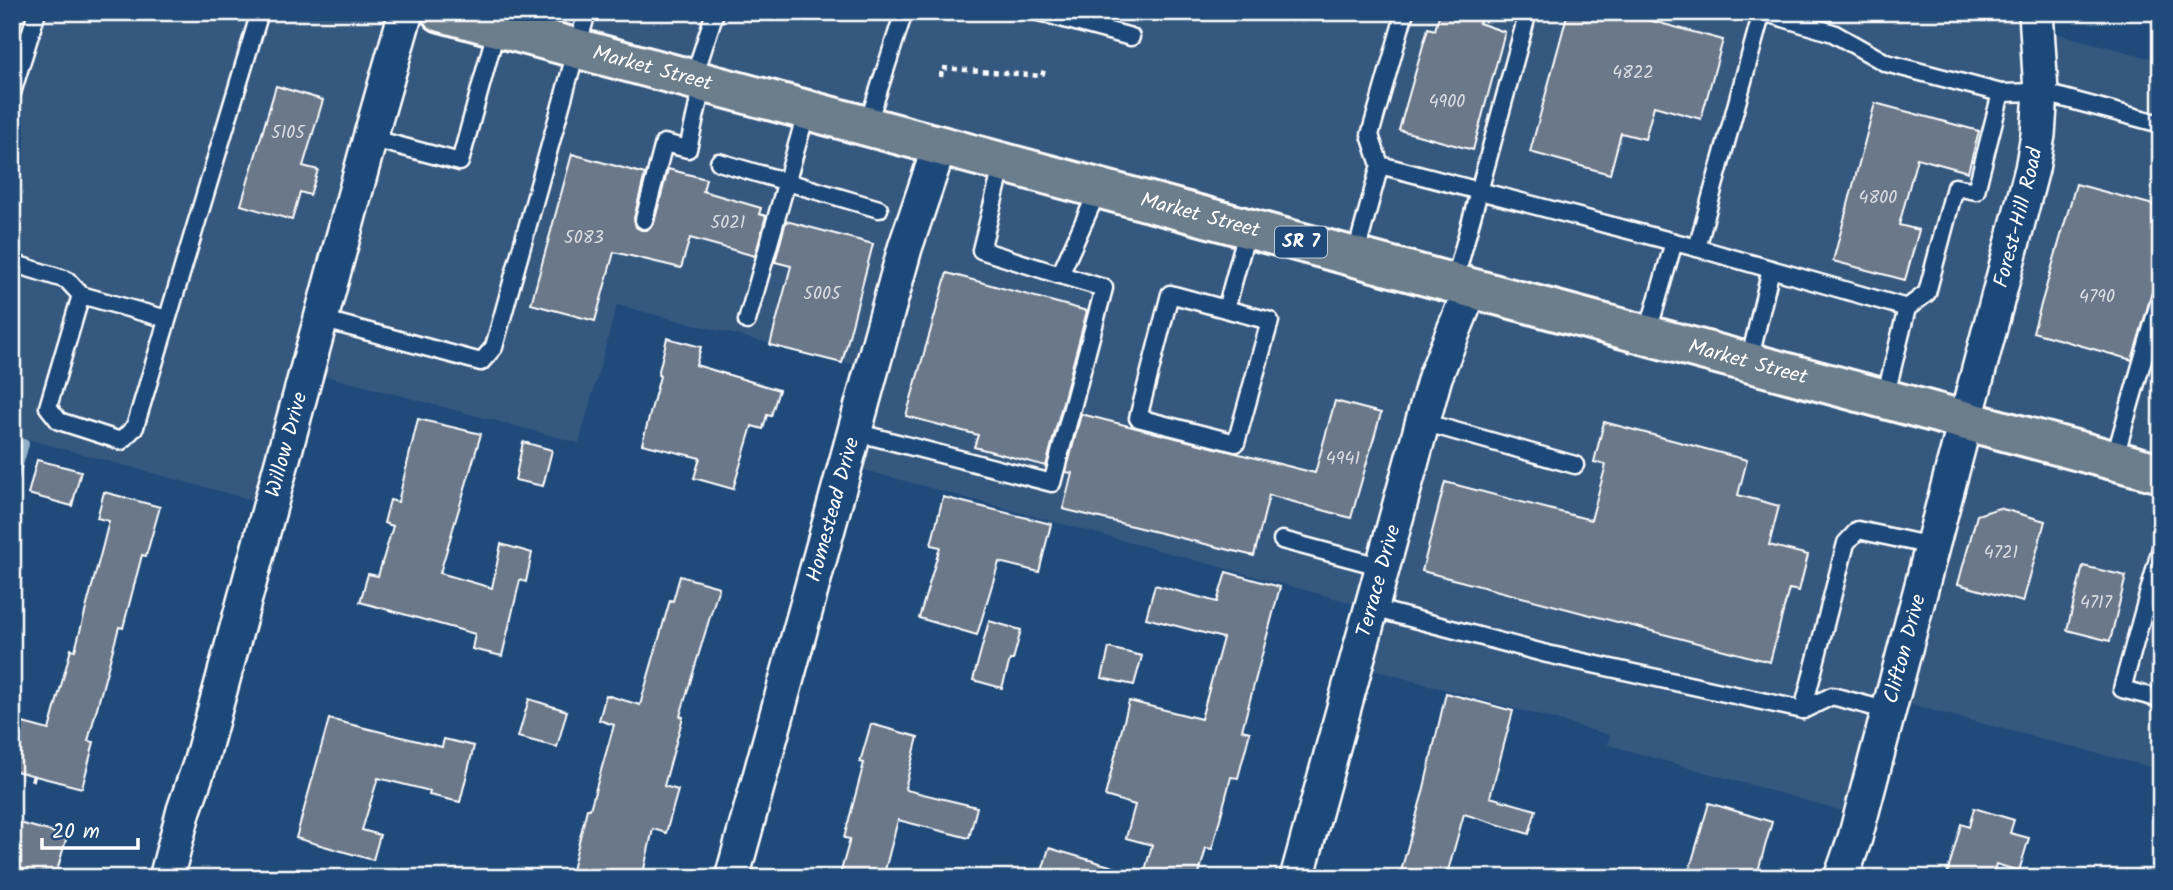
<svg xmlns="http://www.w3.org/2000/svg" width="2173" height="890" font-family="Kalam,sans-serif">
  <rect width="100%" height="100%" fill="#1f4a7a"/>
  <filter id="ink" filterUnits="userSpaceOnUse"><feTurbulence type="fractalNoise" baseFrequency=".0143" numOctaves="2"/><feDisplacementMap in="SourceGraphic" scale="14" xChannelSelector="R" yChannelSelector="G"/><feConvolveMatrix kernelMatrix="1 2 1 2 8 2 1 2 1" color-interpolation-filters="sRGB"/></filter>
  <g filter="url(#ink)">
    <polygon fill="#36587f" points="12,12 1976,12 2161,61 2161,770 1892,700 1861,816 1608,745 1610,735 1356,665 1371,608 846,465 871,369 617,305 579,443 307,371 270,505 12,435"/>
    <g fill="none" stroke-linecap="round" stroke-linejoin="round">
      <polyline stroke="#8fb0c7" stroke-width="10" points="12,486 24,444"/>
    </g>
    <g fill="#6b788a" stroke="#fff" stroke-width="2">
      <polygon points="1440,12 1482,12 1479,23 1505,32 1473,150 1399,130 1428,28 1435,30"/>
      <polygon points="1568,12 1619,12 1723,40 1701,119 1654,106 1645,139 1621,133 1610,174 1530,152"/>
      <polygon points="276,86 323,100 303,166 318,170 310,195 300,192 292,220 241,205"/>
      <polygon points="1875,103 1979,131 1968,172 1917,158 1899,225 1919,230 1905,280 1833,261"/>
      <polygon points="572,154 645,174 634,218 636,227 641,230 647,230 654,223 668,169 706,179 703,191 761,208 759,214 766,216 755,256 690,238 681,268 614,252 595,321 531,304"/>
      <polygon points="2076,184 2161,207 2161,262 2132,360 2033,332"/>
      <polygon points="786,221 873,244 842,363 770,345 791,266 775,262"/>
      <polygon points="947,273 1087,311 1046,466 974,447 978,435 906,416"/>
      <polygon points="667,338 701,347 696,365 779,390 771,416 767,415 763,429 752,426 733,489 694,478 700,458 642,444 660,376 658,375"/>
      <polygon points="1335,401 1381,413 1351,518 1269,495 1254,556 1063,509 1072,473 1066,472 1081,414 1315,473"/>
      <polygon points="418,419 481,434 440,573 492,588 501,544 532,553 526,582 520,580 502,656 472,649 475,634 360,602 368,574 378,576 393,526 384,523 390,500 398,502"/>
      <polygon points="1604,422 1747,460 1738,495 1779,506 1769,545 1808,555 1799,591 1789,589 1770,662 1422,571 1445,482 1591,520 1606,465 1594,462"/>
      <polygon points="523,442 552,450 543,486 515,480"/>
      <polygon points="37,460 81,471 72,506 28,494"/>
      <polygon points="104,492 160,507 146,556 142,555 123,628 119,627 88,741 94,742 82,788 12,770 12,720 49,730 71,649 75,650 103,545 109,521 97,518"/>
      <polygon points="943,497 1051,524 1039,572 999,562 977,635 919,618 940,547 931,545"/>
      <polygon points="1999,508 2045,521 2023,602 1958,584 1977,515"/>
      <polygon points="2083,566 2126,576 2110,641 2067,630"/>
      <polygon points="1226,572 1280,587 1242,730 1250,732 1238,778 1231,777 1212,849 1206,848 1198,878 1143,878 1152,845 1126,838 1135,805 1105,796 1129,701 1201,719 1223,638 1146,618 1155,585 1217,602"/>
      <polygon points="680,576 719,587 680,716 683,717 664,786 678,790 666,833 653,829 642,878 600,878 572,870 587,809 590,809 614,725 599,720 606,695 640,705 670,600 673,601"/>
      <polygon points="989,621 1021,630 1013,660 1010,660 1002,688 973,680"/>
      <polygon points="1109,648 1142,656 1134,685 1102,678"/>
      <polygon points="1446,693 1513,711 1490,797 1536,810 1529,834 1464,814 1446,878 1425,878 1401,871 1423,792"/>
      <polygon points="529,699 567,711 557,747 518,737"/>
      <polygon points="329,719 442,747 444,739 474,746 460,802 429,795 430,791 378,778 362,830 380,835 373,860 296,838"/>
      <polygon points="871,724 918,737 905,788 906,790 977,807 969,838 898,820 883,878 839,878 850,839 844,838 864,763 860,762"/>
      <polygon points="1709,803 1772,822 1756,878 1687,878"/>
      <polygon points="1974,808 2014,820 2010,833 2029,838 2019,871 1996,864 1992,878 1946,878 1961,824 1969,827"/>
      <polygon points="12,821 67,836 55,878 29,878 12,873"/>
      <polygon points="1049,848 1127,871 1126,878 1040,878"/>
    </g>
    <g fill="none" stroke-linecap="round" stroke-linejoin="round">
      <defs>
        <g id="service">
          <polyline points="1039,12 1131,37"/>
          <polyline points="1763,12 1833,33 1886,63 2001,93 2041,92 2161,124"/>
          <polyline points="693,80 715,12"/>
          <polyline points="12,93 37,12"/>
          <polyline points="867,126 904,12"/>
          <polyline points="370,138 460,162 497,27"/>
          <polyline points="719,162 879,209"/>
          <polyline points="1003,163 981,250 1060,275 1099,188"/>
          <polyline points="1380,165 1370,135 1405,12"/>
          <polyline points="644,220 664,143 688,149 703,82"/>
          <polyline points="1697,248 1762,12"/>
          <polyline points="1355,257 1380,165 1697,248 1907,308 1885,398"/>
          <polyline points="12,263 67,280 81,295 48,407 59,421 121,441 135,427 260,12"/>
          <polyline points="1454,283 1528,12"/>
          <polygon points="1170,294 1270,321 1236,443 1138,418"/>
          <polyline points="81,295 167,319"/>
          <polyline points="1907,308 1927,293 1955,187 1976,191 2001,93"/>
          <polyline points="1226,309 1248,228"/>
          <polyline points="321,319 481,362 494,347 587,12"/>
          <polyline points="747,321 807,110"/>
          <polyline points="1647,335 1674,242"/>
          <polyline points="1749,362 1771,269"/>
          <polyline points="1423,422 1575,465"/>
          <polyline points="855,432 1052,483 1104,288 1060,275"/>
          <polyline points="2114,460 2161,296"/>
          <polyline points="1282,540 1383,567"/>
          <polyline points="2161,548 2122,689 2161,699"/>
          <polyline points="1372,608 1547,654 1803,710 1832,696 1889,711"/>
          <polyline points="1803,710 1846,543 1858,530 1932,546"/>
        </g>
        <g id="minor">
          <path id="s1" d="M166,878L184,810L200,764L370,138L406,12"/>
          <path id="s2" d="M732,878L905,248L940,145"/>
          <path id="s3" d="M1297,878L1435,377L1471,288"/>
          <path id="s4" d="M1841,878L1855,838L2032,169L2038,135L2041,92L2036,12"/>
        </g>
        <g id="primary">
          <path id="s5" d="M441,12L2161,473"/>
        </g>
      </defs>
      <use href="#service" stroke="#fff" stroke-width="21"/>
      <use href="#minor" stroke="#fff" stroke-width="38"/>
      <use href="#primary" stroke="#fff" stroke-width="44"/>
      <g stroke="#fff" stroke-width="4.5" stroke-dasharray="5 5" stroke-linecap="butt">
        <polyline points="941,77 942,68 1042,76 1044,70"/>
        <polyline points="32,781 34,776"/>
      </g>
      <use href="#service" stroke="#1f4a7a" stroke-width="16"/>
      <use href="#minor" stroke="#1f4a7a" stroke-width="33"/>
      <use href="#primary" stroke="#6c7d8b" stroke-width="38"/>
    </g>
  </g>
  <g text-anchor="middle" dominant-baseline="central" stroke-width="6" stroke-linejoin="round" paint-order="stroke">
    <g font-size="18" fill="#dadde2">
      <text x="1633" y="73">4822</text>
      <text x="1447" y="102">4900</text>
      <text x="288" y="133">5105</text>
      <text x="1878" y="198">4800</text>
      <text x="728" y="223">5021</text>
      <text x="584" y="238">5083</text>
      <text x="822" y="294">5005</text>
      <text x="2097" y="297">4790</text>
      <text x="1343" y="459">4941</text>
      <text x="2001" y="553">4721</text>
      <text x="2096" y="603">4717</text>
    </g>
    <rect fill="#1f4a7a" stroke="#bcc9d7" stroke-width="2" x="1275" y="226.5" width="52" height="31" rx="5"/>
    <g font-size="19" font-weight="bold" fill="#fff">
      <text x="1301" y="242">SR 7</text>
    </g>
    <g font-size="21" fill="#fff" stroke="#1f4a7a">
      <text stroke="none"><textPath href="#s5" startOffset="219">Market Street</textPath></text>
      <text stroke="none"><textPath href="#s5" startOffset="786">Market Street</textPath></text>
      <text stroke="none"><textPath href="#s4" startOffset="684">Forest-Hill Road</textPath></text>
      <text stroke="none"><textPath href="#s5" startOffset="1353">Market Street</textPath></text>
      <text stroke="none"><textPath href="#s1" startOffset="450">Willow Drive</textPath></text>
      <text stroke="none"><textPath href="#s2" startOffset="382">Homestead Drive</textPath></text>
      <text stroke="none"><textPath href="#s3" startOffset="308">Terrace Drive</textPath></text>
      <text stroke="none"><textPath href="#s4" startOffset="238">Clifton Drive</textPath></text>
    </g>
  </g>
  <rect width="2173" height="890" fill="none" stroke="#1f4a7a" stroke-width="42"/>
  <rect x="21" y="21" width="2131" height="848" fill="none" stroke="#fff" stroke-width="2.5" filter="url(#ink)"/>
  <path d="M42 838v10h96v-10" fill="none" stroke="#ffffff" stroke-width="3.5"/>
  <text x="52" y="838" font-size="21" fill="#ffffff" stroke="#1f4a7a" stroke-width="5" paint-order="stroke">20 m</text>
</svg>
